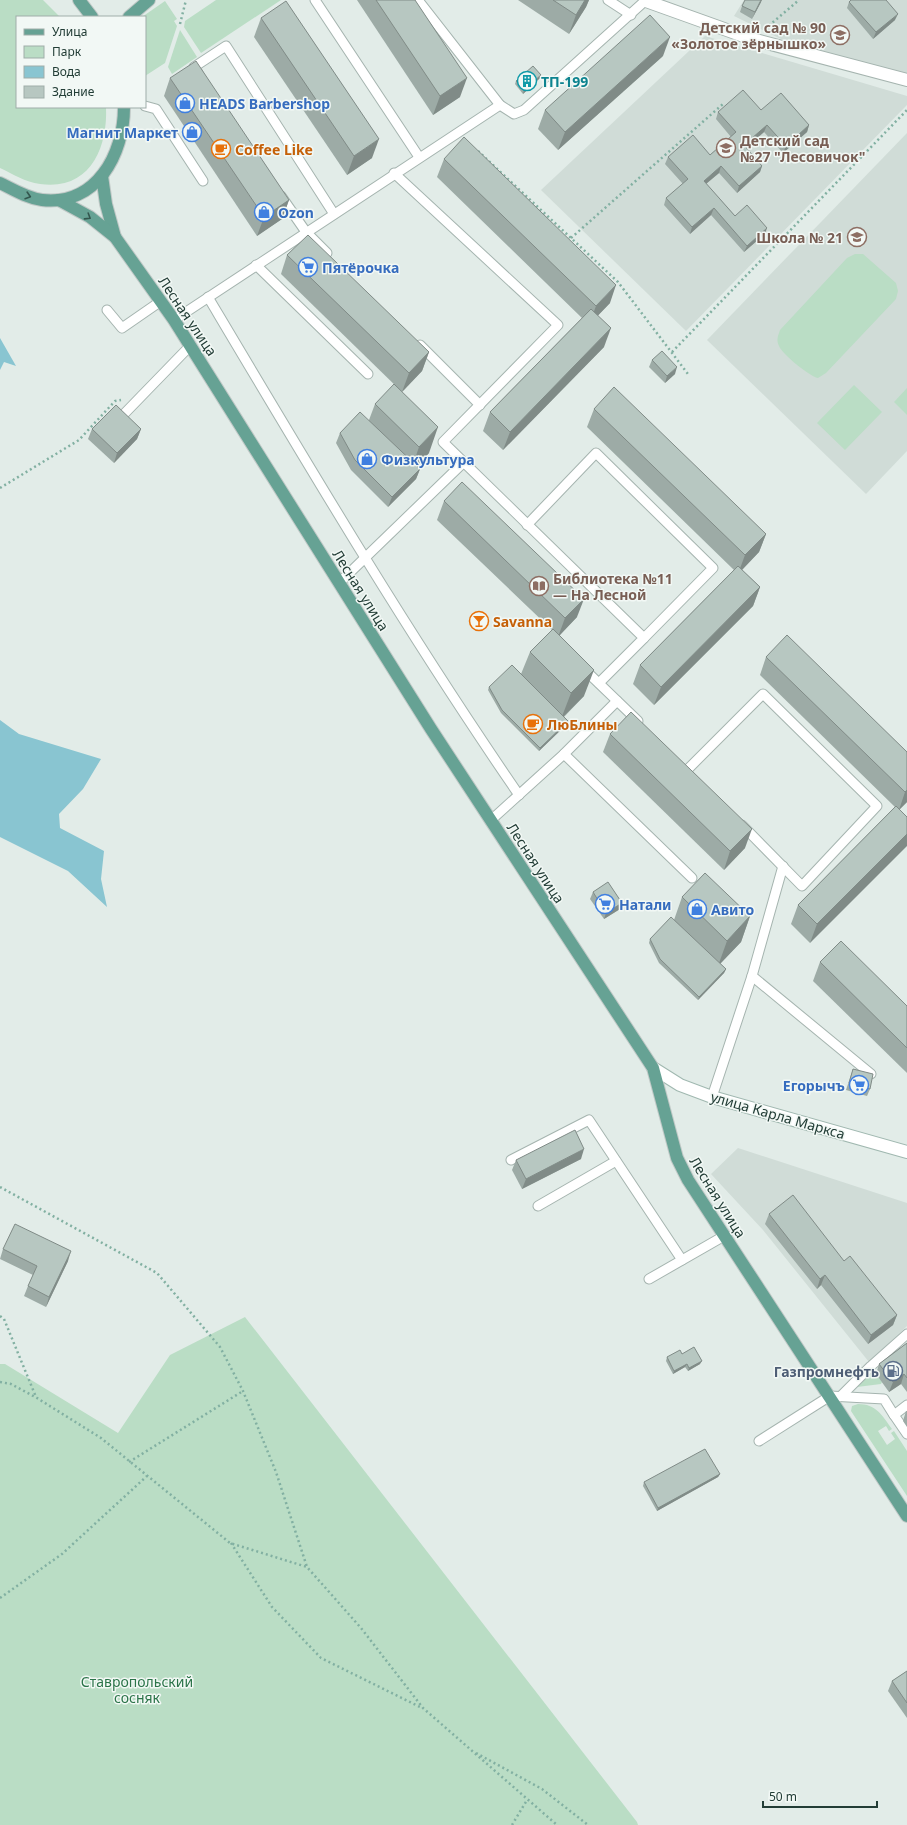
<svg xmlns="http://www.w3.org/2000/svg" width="907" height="1825" font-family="'Noto Sans',sans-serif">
  <rect width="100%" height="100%" fill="#e2ece8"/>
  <g fill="#d0dcd7">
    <polygon points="744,0 907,0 907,75 781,39 734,16"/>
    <polygon points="705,36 907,96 907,105 686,331 541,190"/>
    <polygon points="907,133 907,451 866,494 707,340"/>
    <polygon points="738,1148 907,1203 907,1326 869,1362 763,1230 711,1174"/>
  </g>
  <g fill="#baddc5">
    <path d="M0,0H43L60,17H17V107H106C108,149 89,191 40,184C25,182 13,174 0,168Z"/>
    <polygon points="216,0 281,0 201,53 184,27 185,21"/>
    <polygon points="165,1 177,19 174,21 177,26 165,63 145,76 145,17 142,17"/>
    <polygon points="180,30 197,57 172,74 168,67"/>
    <path d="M855,254H863L896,283L898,291L896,299L826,373L818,378C809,376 782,354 779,346C776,340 778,336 780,330L847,258Z"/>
    <polygon points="854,385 882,412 845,450 817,423"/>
    <polygon points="907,388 907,415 894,402"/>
    <polygon points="245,1317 637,1822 638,1825 0,1825 0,1364 5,1364 118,1433 170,1355"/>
    <polygon points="874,1370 882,1382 881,1384 857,1387"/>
    <path d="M858,1404C876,1404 882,1415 892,1429L889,1431L886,1426L878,1431L887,1445L895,1439L891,1433L894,1431L907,1451V1496L851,1411L852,1406Z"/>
  </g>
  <g fill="#89c5d1">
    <polygon points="0,338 16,366 4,362 0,370"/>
    <polygon points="0,720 19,734 101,759 83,789 59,814 60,828 104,851 101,879 107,907 68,871 0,837"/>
  </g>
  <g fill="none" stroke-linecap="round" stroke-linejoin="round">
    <defs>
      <g id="lane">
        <polyline points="315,0 419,157"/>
        <polyline points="418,0 500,105 514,114 524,110 646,0"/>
        <polyline points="608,0 631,15"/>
        <polyline points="198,73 194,67 226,46 334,214"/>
        <polyline points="145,106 156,109 203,181"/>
        <polyline points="394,173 558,325 443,442 644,638 599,683"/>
        <polyline points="281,196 306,232 327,253"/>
        <polyline points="256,265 368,374"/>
        <path d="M208,297C308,465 408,634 519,795"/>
        <polyline points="107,310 122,328 161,301"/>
        <polyline points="174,320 500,105"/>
        <polyline points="420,345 480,405"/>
        <polyline points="124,414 190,346"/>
        <polyline points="527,525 596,453 713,568 644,638"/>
        <polyline points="339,583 464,462"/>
        <polyline points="584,669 638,721"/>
        <polyline points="564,754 692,878"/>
        <polyline points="687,770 763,694 877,806 802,886 742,825"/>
        <polyline points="490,821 564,754 617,701"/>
        <polyline points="752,976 871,1074"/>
        <polyline points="712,1097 752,976 783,866"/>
        <polyline points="511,1160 589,1120 682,1260"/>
        <polyline points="538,1206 616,1161"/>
        <polyline points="649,1279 724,1236"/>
        <polyline points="841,1396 871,1366 907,1334"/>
        <polyline points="894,1415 907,1434"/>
        <polyline points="759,1441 830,1396 884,1399 894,1415 907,1405"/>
      </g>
      <polyline id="street" points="646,1 752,39 907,80"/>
      <polyline id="secondary" points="653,1068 680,1085 712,1097 907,1152"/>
      <g id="primary">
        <polyline points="79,0 92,17"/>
        <polyline points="129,17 149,0"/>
        <polyline points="102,176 106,204 115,237"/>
        <path d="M0,183C14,190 27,198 42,200C96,206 124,155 124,107"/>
        <polyline points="59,200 90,217 115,237 174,320 431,729 653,1068 677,1158 688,1180 907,1516"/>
      </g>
    </defs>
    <use href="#lane" stroke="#a5b4af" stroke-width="11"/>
    <use href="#street" stroke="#a5b4af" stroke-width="14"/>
    <use href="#secondary" stroke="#a0b8b0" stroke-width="14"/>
    <use href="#primary" stroke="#c1c9c7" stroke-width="14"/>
    <g stroke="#82b0a2" stroke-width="2.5" stroke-dasharray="2 3" stroke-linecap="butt">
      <polyline points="180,24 186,0"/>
      <polyline points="765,29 799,0"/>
      <polyline points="478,151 618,282 688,374"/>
      <polyline points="571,238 723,104"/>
      <polyline points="672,352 907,110"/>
      <polyline points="0,488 79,440 115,401 121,400"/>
      <polyline points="0,1187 157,1273 220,1347 243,1391 276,1472 307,1567 361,1628 423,1708 557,1825"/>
      <polyline points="0,1316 4,1319 36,1397"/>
      <polyline points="0,1382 11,1384 37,1398 101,1438 230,1543 307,1567"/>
      <polyline points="129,1462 243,1391"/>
      <polyline points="231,1543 272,1607 321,1658 422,1708"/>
      <polyline points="0,1598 62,1554 147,1476"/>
      <polyline points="476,1753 542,1789 588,1825"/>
      <polyline points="512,1825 527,1800"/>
    </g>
    <use href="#lane" stroke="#fff" stroke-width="9"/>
    <use href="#street" stroke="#fff" stroke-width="12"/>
    <use href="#secondary" stroke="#fff" stroke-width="12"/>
    <use href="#primary" stroke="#66a294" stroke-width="12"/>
  </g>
  <g fill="#9daba6">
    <polygon points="357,0 415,0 460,97 433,115"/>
    <polygon points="518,0 589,0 586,7 569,34"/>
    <polygon points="761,2 752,19 740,12 742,6"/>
    <polygon points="849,2 895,20 873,39 847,8"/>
    <polygon points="261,18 372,158 347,175 254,37"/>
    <polygon points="663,56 558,150 538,129 545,110"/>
    <polygon points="541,75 540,78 523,94 515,84 516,81"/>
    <polygon points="170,78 289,200 282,219 257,236 164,96"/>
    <polygon points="761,110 809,125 807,132 783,153 764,132 746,148 762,166 760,172 737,193 719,173 706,184 735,216 765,234 744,252 711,215 690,234 664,205 666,198 683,184 665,164 668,157 710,155 731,137 716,119 718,112"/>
    <polygon points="444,159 610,303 598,315 604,347 503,450 483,431 490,412 582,318 437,177"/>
    <polygon points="287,255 429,352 422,371 402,392 281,274"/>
    <polygon points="652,360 675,374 665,383 649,367"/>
    <polygon points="375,404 429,453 417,466 420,469 416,479 388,507 351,470 336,443 340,433 369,420"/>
    <polygon points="594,409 766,534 759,552 742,570 760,587 753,606 654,705 633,684 640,665 734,570 587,427"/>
    <polygon points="92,429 141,429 137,439 114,463 88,439"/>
    <polygon points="444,501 577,617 559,636 584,696 564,717 568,721 567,724 539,751 501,713 488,690 489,687 521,674 530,652 552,630 437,520"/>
    <polygon points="766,657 907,752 907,802 899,810 810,943 791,924 798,905 895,807 760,675"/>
    <polygon points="610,734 745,848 724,870 603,752"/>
    <polygon points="593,892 622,903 620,909 604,919 590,899"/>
    <polygon points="682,897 750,916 741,942 720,964 726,969 724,973 698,1000 659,963 649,943 650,939 674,920"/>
    <polygon points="820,962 907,1006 907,1073 813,981"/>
    <polygon points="853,1069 870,1089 867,1096 846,1090"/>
    <polygon points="581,1159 522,1189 512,1170 516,1160"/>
    <polygon points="769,1214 844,1261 897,1315 893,1325 868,1344 821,1285 817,1289 765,1224"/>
    <polygon points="3,1249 68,1261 46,1307 24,1296 28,1286 33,1275 0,1259"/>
    <polygon points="907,1343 907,1392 901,1384 889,1392 876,1374 879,1364"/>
    <polygon points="682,1354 700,1364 688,1371 685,1367 673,1374 666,1361 667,1357"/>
    <polygon points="906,1411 907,1411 907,1427 903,1421"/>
    <polygon points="720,1474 718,1477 657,1511 643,1486 644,1482"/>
    <polygon points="907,1671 907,1718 888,1691 892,1681"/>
  </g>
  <g fill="#808b87">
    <polygon points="585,0 589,0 586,7 569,34 576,15"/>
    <polygon points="761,0 762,0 761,2 752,19 755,12"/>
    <polygon points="898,14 895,20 873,39 876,32"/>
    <polygon points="670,37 663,56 558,150 565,132"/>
    <polygon points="541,75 540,78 523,94 524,90"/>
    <polygon points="467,78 460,97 433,115 440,96"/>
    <polygon points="767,125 764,132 741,152 744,145"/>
    <polygon points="809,125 807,132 783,153 786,146"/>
    <polygon points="379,139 372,158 347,175 354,156"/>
    <polygon points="721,166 719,173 701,188 704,181"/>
    <polygon points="762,166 760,172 737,193 739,186"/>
    <polygon points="289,200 282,219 257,236 264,217"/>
    <polygon points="714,208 711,215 690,234 692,227"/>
    <polygon points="767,228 765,234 744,252 747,246"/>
    <polygon points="616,285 610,303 589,325 596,306"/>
    <polygon points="611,328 604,347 503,450 510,432"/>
    <polygon points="429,352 422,371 402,392 409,373"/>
    <polygon points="677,367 675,374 665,383 667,376"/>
    <polygon points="438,427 429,453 410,473 419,447"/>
    <polygon points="141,429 137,439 114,463 117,453"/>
    <polygon points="420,469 416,479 388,507 392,497"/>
    <polygon points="766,534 759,552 738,574 745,555"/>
    <polygon points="760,587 753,606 654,705 661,687"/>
    <polygon points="584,599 577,617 558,637 565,618"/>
    <polygon points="594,670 584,696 561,719 571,693"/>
    <polygon points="568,721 567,724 539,751 540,748"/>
    <polygon points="907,790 907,802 899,810 905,792"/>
    <polygon points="752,829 745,848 724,870 730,851"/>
    <polygon points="907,834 907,846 810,943 817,924"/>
    <polygon points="622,903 620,909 604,919 606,913"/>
    <polygon points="750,916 741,942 718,966 727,941"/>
    <polygon points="726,969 724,973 698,1000 699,997"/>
    <polygon points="584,1149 581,1159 522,1189 526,1179"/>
    <polygon points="71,1251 68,1261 46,1307 49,1297"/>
    <polygon points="825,1275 821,1285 817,1289 820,1279"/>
    <polygon points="897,1315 893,1325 868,1344 871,1335"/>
    <polygon points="702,1361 700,1364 688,1371 689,1368"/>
    <polygon points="687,1364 685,1367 673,1374 674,1371"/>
    <polygon points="904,1374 901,1384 889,1392 893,1382"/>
    <polygon points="720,1474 718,1477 657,1511 658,1508"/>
  </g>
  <g fill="#b7c7c1" stroke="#808b87">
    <polygon points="376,0 415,0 467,78 440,96"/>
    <polygon points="553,0 585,0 576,15"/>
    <polygon points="745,0 761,0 755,12 742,6"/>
    <polygon points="851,0 886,0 898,14 876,32 849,2"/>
    <polygon points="286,1 379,139 354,156 261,18"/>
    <polygon points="650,15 670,37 565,132 545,110"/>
    <polygon points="196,61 289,200 264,217 170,78"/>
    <polygon points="533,66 541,75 524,90 516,81"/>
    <polygon points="743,90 761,110 781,93 809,125 786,146 767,125 744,145 762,166 739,186 721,166 704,181 735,216 747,205 767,228 747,246 714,208 692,227 666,198 688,179 668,157 693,135 710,155 736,132 718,112"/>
    <polygon points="464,137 616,285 596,306 444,159"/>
    <polygon points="308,235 429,352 409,373 287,255"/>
    <polygon points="591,309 611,328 510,432 490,412"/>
    <polygon points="662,351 677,367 667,376 652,360"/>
    <polygon points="394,384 438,427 419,447 375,404"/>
    <polygon points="614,387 766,534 745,555 594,409"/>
    <polygon points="116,405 141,429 117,453 92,429"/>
    <polygon points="360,412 420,469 392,497 355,460 340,433"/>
    <polygon points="462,482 584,599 565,618 444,501"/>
    <polygon points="738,566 760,587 661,687 640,665"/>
    <polygon points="553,629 594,670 571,693 530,652"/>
    <polygon points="787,635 907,752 907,790 905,792 766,657"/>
    <polygon points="512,665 568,721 540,748 502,710 489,687"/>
    <polygon points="631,712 752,829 730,851 610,734"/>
    <polygon points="896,806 907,817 907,834 817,924 798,905"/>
    <polygon points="705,873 750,916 727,941 682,897"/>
    <polygon points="608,882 622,903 606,913 593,892"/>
    <polygon points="671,917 726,969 699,997 660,959 650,939"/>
    <polygon points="841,941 907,1006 907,1048 820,962"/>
    <polygon points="853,1069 873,1074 870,1089 849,1083"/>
    <polygon points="575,1130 584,1149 526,1179 516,1160"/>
    <polygon points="793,1195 844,1261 850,1256 897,1315 871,1335 825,1275 820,1279 769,1214"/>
    <polygon points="15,1224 71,1251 49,1297 28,1286 37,1266 3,1249"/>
    <polygon points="907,1343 907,1378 904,1374 893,1382 879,1364"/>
    <polygon points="694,1347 702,1361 689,1368 687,1364 674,1371 667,1357 680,1350 682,1354"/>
    <polygon points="705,1449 720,1474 658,1508 644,1482"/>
    <polygon points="907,1671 907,1703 892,1681"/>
  </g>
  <defs><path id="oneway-chevron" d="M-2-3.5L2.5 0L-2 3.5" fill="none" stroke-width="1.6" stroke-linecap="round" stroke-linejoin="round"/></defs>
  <g stroke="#33564e">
    <use href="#oneway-chevron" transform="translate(28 196) rotate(17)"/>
    <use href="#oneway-chevron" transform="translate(88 217) rotate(32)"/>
  </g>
  <defs>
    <symbol id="school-ring" viewBox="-11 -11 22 22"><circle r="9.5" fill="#f2f8f5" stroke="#8d6e63" stroke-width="1.5"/><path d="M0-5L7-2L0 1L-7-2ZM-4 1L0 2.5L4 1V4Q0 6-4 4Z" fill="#8d6e63"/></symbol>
    <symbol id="building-ring" viewBox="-11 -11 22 22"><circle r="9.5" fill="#f2f8f5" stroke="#0f9aa8" stroke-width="1.5"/><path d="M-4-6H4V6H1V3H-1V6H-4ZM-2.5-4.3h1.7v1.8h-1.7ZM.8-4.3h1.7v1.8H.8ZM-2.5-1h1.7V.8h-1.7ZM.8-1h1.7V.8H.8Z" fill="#0f9aa8"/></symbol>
    <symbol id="shop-ring" viewBox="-11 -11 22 22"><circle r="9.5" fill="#f2f8f5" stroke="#3f7fe0" stroke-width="1.5"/><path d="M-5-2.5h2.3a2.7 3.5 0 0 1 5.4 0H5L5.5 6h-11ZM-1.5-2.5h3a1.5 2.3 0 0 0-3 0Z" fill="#3f7fe0"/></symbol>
    <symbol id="cafe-ring" viewBox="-11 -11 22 22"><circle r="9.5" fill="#f2f8f5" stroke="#e8710a" stroke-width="1.5"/><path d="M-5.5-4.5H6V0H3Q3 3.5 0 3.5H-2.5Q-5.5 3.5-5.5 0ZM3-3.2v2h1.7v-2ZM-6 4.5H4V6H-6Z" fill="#e8710a"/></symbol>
    <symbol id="supermarket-ring" viewBox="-11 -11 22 22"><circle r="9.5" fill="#f2f8f5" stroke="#3f7fe0" stroke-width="1.5"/><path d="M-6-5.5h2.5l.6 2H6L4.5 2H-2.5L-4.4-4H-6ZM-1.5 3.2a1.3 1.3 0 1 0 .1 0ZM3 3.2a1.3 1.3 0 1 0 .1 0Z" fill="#3f7fe0"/></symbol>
    <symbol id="library-ring" viewBox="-11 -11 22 22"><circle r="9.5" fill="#f2f8f5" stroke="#8d6e63" stroke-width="1.5"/><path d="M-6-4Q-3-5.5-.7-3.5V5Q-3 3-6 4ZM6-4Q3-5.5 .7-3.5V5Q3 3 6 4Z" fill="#8d6e63"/></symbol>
    <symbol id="bar-ring" viewBox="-11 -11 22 22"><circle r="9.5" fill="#f2f8f5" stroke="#e8710a" stroke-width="1.5"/><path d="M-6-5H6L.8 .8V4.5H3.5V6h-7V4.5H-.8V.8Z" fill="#e8710a"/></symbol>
    <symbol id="fuel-ring" viewBox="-11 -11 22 22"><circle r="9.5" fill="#f2f8f5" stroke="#5c6f8a" stroke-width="1.5"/><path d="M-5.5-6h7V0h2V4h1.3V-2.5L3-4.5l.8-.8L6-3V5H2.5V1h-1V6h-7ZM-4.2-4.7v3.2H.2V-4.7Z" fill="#5c6f8a"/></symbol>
  </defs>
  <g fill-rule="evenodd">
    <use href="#school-ring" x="829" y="24" width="22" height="22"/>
    <use href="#building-ring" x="516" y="70" width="22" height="22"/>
    <use href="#shop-ring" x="174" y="92" width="22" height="22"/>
    <use href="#shop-ring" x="181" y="121" width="22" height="22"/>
    <use href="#school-ring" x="715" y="137" width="22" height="22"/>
    <use href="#cafe-ring" x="210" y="138" width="22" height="22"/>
    <use href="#shop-ring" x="253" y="201" width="22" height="22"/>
    <use href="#school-ring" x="846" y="226" width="22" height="22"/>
    <use href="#supermarket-ring" x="297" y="256" width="22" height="22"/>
    <use href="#shop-ring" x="356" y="448" width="22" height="22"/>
    <use href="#library-ring" x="528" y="575" width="22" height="22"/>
    <use href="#bar-ring" x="468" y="610" width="22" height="22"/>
    <use href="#cafe-ring" x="522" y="713" width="22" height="22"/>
    <use href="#supermarket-ring" x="594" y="893" width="22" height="22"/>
    <use href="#shop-ring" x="686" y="898" width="22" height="22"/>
    <use href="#supermarket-ring" x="848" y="1074" width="22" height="22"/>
    <use href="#fuel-ring" x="882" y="1360" width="22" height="22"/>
  </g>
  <g text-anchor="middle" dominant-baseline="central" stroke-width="3" stroke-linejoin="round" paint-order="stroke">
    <g font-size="14" font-weight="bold" fill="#785e54" stroke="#f2f8f5" text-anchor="end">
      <text x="826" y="27">Детский сад № 90<tspan x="826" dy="16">«Золотое зёрнышко»</tspan></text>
      <text x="740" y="140" text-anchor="start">Детский сад<tspan x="740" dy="16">№27 "Лесовичок"</tspan></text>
      <text x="843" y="237">Школа № 21</text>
      <text x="553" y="578" text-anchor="start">Библиотека №11<tspan x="553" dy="16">— На Лесной</tspan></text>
    </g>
    <g font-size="14" font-weight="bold" fill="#0d838f" stroke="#f2f8f5" text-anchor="start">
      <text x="541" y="81">ТП-199</text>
    </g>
    <g font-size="14" font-weight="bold" fill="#366cbe" stroke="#f2f8f5" text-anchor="start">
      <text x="199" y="103">HEADS Barbershop</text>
      <text x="178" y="132" text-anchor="end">Магнит Маркет</text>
      <text x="278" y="212">Ozon</text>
      <text x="322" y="267">Пятёрочка</text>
      <text x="381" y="459">Физкультура</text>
      <text x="619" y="904">Натали</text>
      <text x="711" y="909">Авито</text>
      <text x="845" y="1085" text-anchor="end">Егорычъ</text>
    </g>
    <g font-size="14" font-weight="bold" fill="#c56008" stroke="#f2f8f5" text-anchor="start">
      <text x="235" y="149">Coffee Like</text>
      <text x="493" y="621">Savanna</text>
      <text x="547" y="724">ЛюБлины</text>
    </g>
    <g font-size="14" fill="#223d36" stroke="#f2f8f5">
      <text transform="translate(188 316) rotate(56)">Лесная улица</text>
      <text transform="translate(361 590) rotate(58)">Лесная улица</text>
      <text transform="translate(536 863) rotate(57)">Лесная улица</text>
      <text transform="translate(778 1115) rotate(16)">улица Карла Маркса</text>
      <text transform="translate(718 1197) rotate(58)">Лесная улица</text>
    </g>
    <g font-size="14" font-weight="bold" fill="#4e5e75" stroke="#f2f8f5" text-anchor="end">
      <text x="879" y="1371">Газпромнефть</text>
    </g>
    <g font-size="14" fill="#2b7449" stroke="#f2f8f5">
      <text x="137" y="1681">Ставропольский<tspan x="137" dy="16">сосняк</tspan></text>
    </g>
  </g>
  <rect x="16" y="16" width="130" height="92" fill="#f2f8f5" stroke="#9fada9"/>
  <rect x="24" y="29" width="20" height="6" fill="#66a294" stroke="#9fada9"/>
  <text x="52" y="36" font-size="12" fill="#223d36">Улица</text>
  <rect x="24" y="46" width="20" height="12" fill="#baddc5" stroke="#9fada9"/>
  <text x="52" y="56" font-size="12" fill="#223d36">Парк</text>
  <rect x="24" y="66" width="20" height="12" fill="#89c5d1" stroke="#9fada9"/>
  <text x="52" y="76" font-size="12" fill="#223d36">Вода</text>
  <rect x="24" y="86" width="20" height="12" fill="#b7c7c1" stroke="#9fada9"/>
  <text x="52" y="96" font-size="12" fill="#223d36">Здание</text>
  <path d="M763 1801v6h114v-6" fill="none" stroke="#223d36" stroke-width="2"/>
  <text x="769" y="1801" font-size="12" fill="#223d36" stroke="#f2f8f5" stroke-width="3" paint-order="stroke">50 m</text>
</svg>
